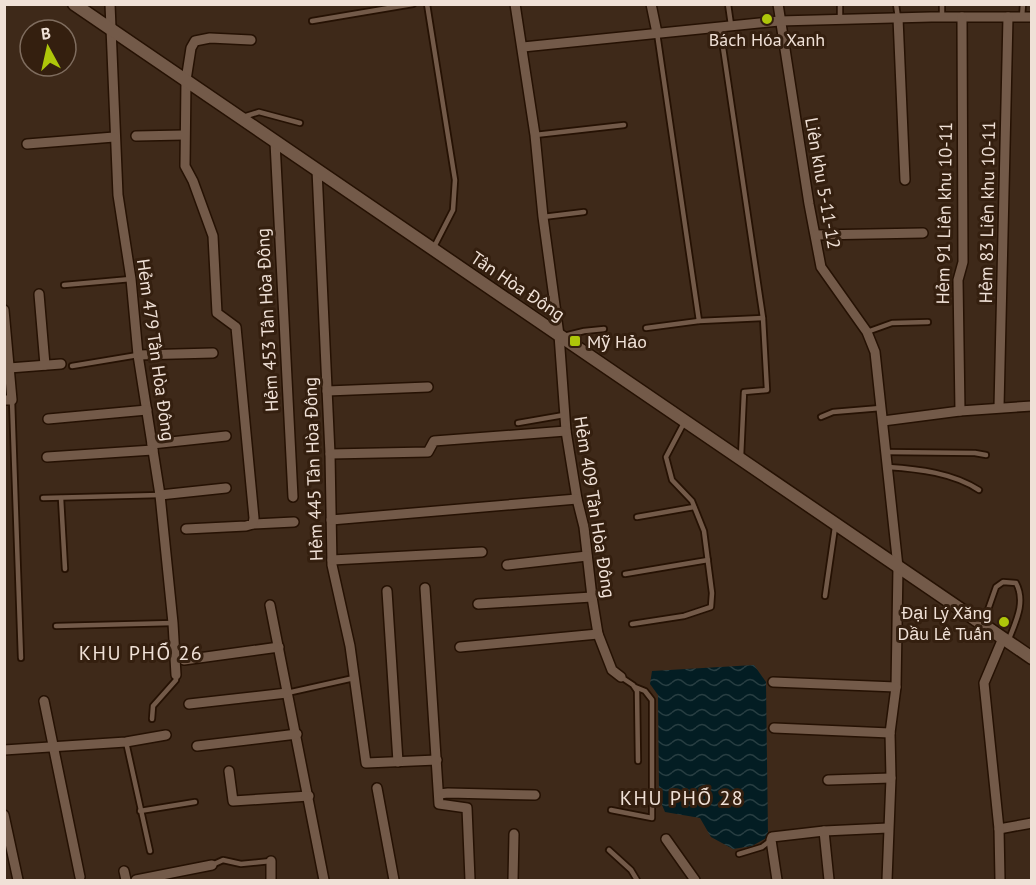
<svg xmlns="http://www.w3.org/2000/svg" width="1036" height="885" font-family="'PT Sans',sans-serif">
  <defs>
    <pattern id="water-waves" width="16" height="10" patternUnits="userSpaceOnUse" patternTransform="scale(1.5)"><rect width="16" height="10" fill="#031d23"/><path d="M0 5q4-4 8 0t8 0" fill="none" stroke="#283e42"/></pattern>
  </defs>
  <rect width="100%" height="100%" fill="#3e2919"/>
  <polygon fill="url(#water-waves)" points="754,665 766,682 768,837 752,846 733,849 711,837 700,818 665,812 659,798 658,695 650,684 652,671"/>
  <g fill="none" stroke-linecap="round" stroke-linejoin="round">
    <defs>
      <g id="lane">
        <polyline points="427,4 455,180 453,210 434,247"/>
        <polyline points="728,4 731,25"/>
        <polyline points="840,4 840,19"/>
        <polyline points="896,4 898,18"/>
        <polyline points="942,17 942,4"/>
        <polyline points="1022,17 1023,4"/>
        <polyline points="312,21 413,4"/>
        <polyline points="720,27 763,318 767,390 744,392 741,457"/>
        <polyline points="657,33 699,321"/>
        <polyline points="243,117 259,112 300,123"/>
        <polyline points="535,135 624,125"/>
        <polyline points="543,217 584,212"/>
        <polyline points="64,285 131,279"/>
        <polyline points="646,328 699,321 763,318"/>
        <polyline points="867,332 892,323 928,322"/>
        <polyline points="564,336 584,331 604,329"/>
        <polyline points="72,366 138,355"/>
        <polyline points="12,400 21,658"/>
        <polyline points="821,417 833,412 881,408"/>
        <polyline points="518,423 564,415"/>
        <polyline points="886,452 975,453 986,455"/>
        <path d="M888,467C919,469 953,473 979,490"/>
        <polyline points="43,498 160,495"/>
        <polyline points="61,498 65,569"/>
        <polyline points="637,517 694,507"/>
        <polyline points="625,574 708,560"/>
        <polyline points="825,596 835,527"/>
        <polyline points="632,624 684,616 711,607 712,593 704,531 692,501 672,480 666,457 685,421"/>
        <path d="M983,624L996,587L1003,582L1016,583C1026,602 1016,621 1009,639"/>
        <polyline points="56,626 173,623"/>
        <polyline points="621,677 633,685 637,691 638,761"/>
        <polyline points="287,693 354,678"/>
        <polyline points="152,719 153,706 176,680 176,675"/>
        <polyline points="126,742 150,851"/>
        <polyline points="611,810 652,818 652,700 645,691 635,687"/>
        <polyline points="140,811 195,802"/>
        <polyline points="609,850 631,870 637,880"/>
        <polyline points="739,854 762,847 771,840"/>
        <polyline points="212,865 223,860 241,864 271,861"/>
      </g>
      <g id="street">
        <polyline points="110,4 118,195 131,279 138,355 160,495 173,623 176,675"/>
        <polyline points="515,4 535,135 543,217 559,335 566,431 577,499 584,527 592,597 598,634 612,670 621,677"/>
        <polyline points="651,4 657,33"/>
        <polyline points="778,4 809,204 821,267 867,332 875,352 898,567 896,687 890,733 891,778 887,880"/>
        <polyline points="898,18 905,180"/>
        <polyline points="523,47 779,21 931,17 1032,17"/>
        <polyline points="136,136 184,135"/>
        <polyline points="275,142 293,497"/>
        <polyline points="27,144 114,137"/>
        <polyline points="317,170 330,454 332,565 350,646 366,763 437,760"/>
        <polyline points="816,235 923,233"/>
        <polyline points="39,294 45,365"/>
        <polyline points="4,310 12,400 4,400"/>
        <polyline points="138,355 213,353"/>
        <polyline points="9,368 61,364"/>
        <polyline points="327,391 428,387"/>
        <polyline points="999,407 1008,17"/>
        <polyline points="960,411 958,280 963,262 962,17"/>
        <polyline points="48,419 147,410"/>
        <polyline points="883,421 960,411 1032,406"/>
        <polyline points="152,444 226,436"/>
        <polyline points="330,454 428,452 434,441 566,431"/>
        <polyline points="47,457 153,450"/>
        <polyline points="160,495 226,488"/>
        <polyline points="331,520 577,499"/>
        <polyline points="253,524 294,522"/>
        <polyline points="186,529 246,526 253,524 254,518 236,327 217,313 213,236 193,181 185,166 186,80 191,48 195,41 210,38 251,40"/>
        <polyline points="332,560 482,552"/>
        <polyline points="507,565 587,556"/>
        <polyline points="425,588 439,804 467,808 470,880"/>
        <polyline points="387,591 398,762"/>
        <polyline points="478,604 592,597"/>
        <polyline points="270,605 324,880"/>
        <polyline points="460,647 598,634"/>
        <polyline points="184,660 279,647"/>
        <polyline points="773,682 896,687"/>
        <polyline points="44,701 80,877"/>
        <polyline points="189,704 287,693"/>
        <polyline points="774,728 890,733"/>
        <polyline points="197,746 297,734"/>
        <polyline points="4,750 126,742 166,735"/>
        <polyline points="229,771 233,801 309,796"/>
        <polyline points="828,780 891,778"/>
        <polyline points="377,788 394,880"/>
        <polyline points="439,794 448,793 535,795"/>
        <polyline points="4,815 18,880"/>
        <polyline points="999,829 1032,823"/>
        <polyline points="824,831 829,880"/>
        <polyline points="666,839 695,880"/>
        <polyline points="271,861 271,880"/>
        <polyline points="124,871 126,880"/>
        <polyline points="136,880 212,865"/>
        <polyline points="513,880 514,834"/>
        <polyline points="777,880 771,840 772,837 824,831 888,828"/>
        <polyline points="1000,880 999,829 984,683 1003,638"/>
      </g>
      <polyline id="secondary" points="74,4 1032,658"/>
    </defs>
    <use href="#lane" stroke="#251103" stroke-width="8"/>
    <use href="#street" stroke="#251103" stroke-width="12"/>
    <use href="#secondary" stroke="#251103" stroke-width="15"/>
    <use href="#lane" stroke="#735a49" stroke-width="4.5"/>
    <use href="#street" stroke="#735a49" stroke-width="9"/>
    <use href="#secondary" stroke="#735a49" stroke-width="12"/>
  </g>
  <g fill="#aec60a" stroke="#341f0f" stroke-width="2">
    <circle cx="767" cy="19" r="6"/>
    <rect x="569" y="335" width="12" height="12" rx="3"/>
    <circle cx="1004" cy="622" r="6"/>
  </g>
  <g text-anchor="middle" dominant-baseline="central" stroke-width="6" stroke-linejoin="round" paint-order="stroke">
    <g font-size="18" fill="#f0e1d7" stroke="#341f0f">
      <text x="767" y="39">Bách Hóa Xanh</text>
      <text x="587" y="341" text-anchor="start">Mỹ Hảo</text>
      <text x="992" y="612" text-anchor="end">Đại Lý Xăng<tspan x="992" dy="21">Dầu Lê Tuấn</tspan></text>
    </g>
    <g font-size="18" fill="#f0e1d7" stroke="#341f0f">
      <text transform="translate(823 183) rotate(80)">Liên khu 5-11-12</text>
      <text transform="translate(987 212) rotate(-89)">Hẻm 83 Liên khu 10-11</text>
      <text transform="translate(944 213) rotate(-89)">Hẻm 91 Liên khu 10-11</text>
      <text transform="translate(518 286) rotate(34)">Tân Hòa Đông</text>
      <text transform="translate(267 320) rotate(-93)">Hẻm 453 Tân Hòa Đông</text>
      <text transform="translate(156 350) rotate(82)">Hẻm 479 Tân Hòa Đông</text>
      <text transform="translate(313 469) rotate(-92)">Hẻm 445 Tân Hòa Đông</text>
      <text transform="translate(595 507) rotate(81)">Hẻm 409 Tân Hòa Đông</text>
    </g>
    <g font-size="20" letter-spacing="1.5" fill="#f0e1d7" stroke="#341f0f">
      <text x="141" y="653">KHU PHỐ 26</text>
      <text x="682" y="798">KHU PHỐ 28</text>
    </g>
  </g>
  <rect width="1036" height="885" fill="none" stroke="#f0e1d7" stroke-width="12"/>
  <g transform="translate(48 48) rotate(352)"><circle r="28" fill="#341f0f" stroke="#7f6d5f" stroke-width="1.5"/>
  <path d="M0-4.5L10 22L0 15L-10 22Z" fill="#aec60a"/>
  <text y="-9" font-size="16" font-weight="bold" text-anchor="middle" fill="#f0e1d7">B</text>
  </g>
</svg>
